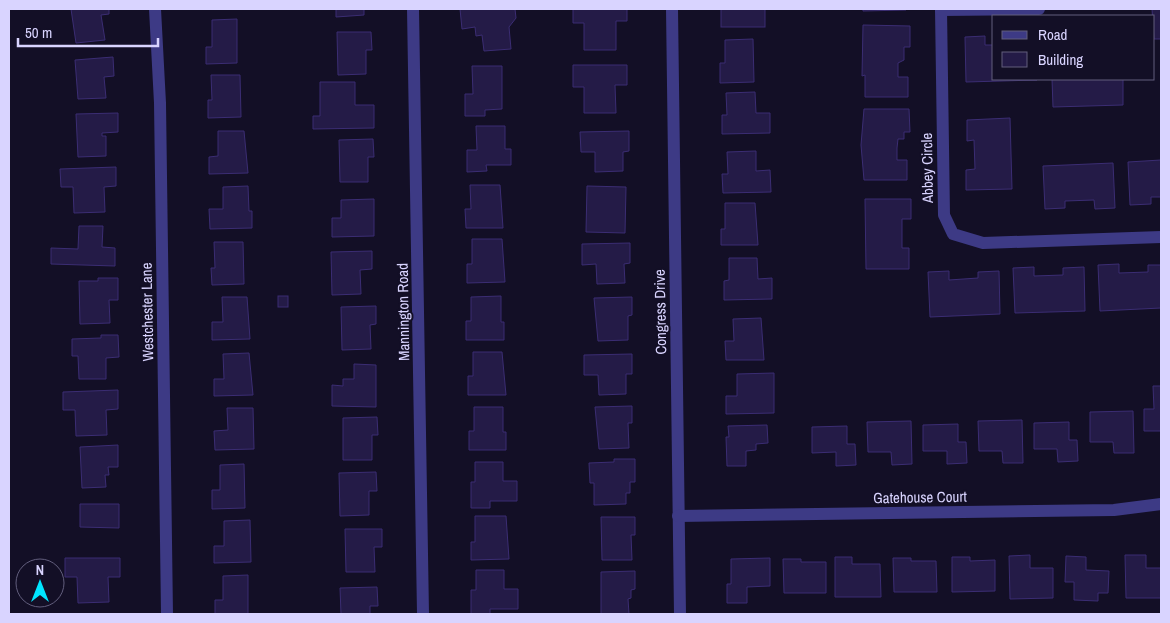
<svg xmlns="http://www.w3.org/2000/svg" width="1170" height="623" font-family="'Archivo Narrow',sans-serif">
  <rect width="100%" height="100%" fill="#130f26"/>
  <g fill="#241b47" stroke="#3b2d73">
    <polygon points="71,9 109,9 109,14 101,15 105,40 76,43"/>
    <polygon points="336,9 364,9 364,15 336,17"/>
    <polygon points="460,9 515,9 516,18 509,27 511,49 484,51 482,35 476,36 475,27 462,29"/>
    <polygon points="573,9 627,9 627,21 616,21 616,50 584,50 584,23 573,23"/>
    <rect x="721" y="9" width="44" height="18"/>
    <polygon points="863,9 906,9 906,10 863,11"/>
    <polygon points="1152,9 1161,9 1161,39 1154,39"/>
    <polygon points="237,19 237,63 206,64 206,47 212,47 212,20"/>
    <polygon points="863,25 910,26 910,47 904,47 904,60 898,63 898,77 908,77 908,97 865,97 865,75 862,76"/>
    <polygon points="337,32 371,32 372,50 366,50 366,74 338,75"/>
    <polygon points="985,36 985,45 994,45 994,79 1037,80 966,82 965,37"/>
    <polygon points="753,39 754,82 720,83 720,63 725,63 725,40"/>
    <polygon points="113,57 114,76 104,77 106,98 78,99 75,60"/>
    <polygon points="573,65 627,65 627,85 615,85 616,113 584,113 584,87 573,87"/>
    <polygon points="472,66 502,66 502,109 485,110 485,116 465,116 465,94 473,94"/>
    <polygon points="211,75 240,75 241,117 208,118 208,100 212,100"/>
    <polygon points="1052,79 1123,79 1123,105 1053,107"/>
    <polygon points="320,82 355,82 355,105 374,105 374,128 313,129 313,116 320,116"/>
    <polygon points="755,92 756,113 770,113 770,133 722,134 722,115 727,115 726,93"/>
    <polygon points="864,109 909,109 910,132 904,132 904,139 898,139 897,148 897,160 907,160 907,180 864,180 861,145"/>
    <polygon points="118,113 118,132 102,133 102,136 106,136 106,156 78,157 76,114"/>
    <polygon points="1010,118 1012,189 966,190 966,170 975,169 974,140 967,141 967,120"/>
    <polygon points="476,126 505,126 505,149 511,149 511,165 486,165 487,171 467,172 467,150 477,150"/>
    <polygon points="218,131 244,131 248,173 209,174 209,157 218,156"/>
    <polygon points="629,131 629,151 623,152 623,171 595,172 595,152 581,152 580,132"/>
    <polygon points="373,139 374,157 368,157 368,182 340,182 339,140"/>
    <polygon points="756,151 756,171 770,170 771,192 723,193 722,174 728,174 727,152"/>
    <polygon points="1161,160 1161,197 1151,197 1151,204 1130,205 1128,162"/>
    <polygon points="1113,163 1115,208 1095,209 1094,200 1065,201 1065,208 1045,209 1043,166"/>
    <polygon points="116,167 116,186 104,187 105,212 74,213 73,187 61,187 60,169"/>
    <polygon points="470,185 500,185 503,228 466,228 465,209 471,209"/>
    <polygon points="248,186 249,211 252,211 252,228 210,229 209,209 223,209 223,187"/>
    <polygon points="587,186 626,187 625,233 586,232"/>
    <polygon points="374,199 374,236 332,237 332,218 341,218 341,200"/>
    <polygon points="865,199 911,199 911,219 902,219 902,248 909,248 909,269 866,269"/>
    <polygon points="725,203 755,203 758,245 721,245 721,229 725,229"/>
    <polygon points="79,226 103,226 102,247 115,248 115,266 51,264 51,248 78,249"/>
    <polygon points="472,239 502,239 505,282 467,283 467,264 472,264"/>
    <polygon points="214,242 243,242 244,284 212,285 211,268 215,268"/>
    <polygon points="630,243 630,263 624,264 625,283 597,284 596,264 582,265 582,244"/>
    <polygon points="372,251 372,269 360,270 361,294 332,295 331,252"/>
    <polygon points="729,258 757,258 758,279 772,278 772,299 724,300 724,281 729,280"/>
    <polygon points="1119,264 1119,273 1148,272 1148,265 1161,265 1161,308 1100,311 1098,265"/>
    <polygon points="1034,267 1034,276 1063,275 1063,268 1084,267 1085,311 1015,313 1013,268"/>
    <polygon points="949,271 949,280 978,278 978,272 999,271 1000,314 930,317 928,272"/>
    <polygon points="98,278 118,278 118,300 109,300 110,323 80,324 79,281 98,281"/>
    <rect x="278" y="296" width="10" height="11"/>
    <polygon points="501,296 501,322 504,322 504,340 466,340 466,321 471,321 471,297"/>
    <polygon points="222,297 247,297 250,339 212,340 212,322 223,322"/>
    <polygon points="632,297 632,315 628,316 628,340 598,341 594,298"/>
    <polygon points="376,306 376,324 370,325 371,349 342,350 341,307"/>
    <polygon points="761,318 764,360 726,360 725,341 734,341 733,319"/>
    <polygon points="101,335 118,335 119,357 106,358 106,379 79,379 78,356 72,356 72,339 101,338"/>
    <polygon points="473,352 502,352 506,395 468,395 468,376 473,376"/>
    <polygon points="249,353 253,395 214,396 214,379 224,379 223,354"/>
    <polygon points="632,354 632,374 626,374 626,394 599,395 598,375 584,375 584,355"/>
    <polygon points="354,364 376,365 376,407 332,406 332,385 343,386 343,379 354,379"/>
    <polygon points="774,373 774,413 726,414 726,396 737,396 737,374"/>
    <polygon points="1153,386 1161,386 1161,431 1144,431 1144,409 1154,409"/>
    <polygon points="118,390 118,409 106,410 107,435 76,436 75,410 63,410 63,392"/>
    <polygon points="632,406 632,423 628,423 629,448 599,449 595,407"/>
    <polygon points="474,407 503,407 503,432 506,432 506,450 469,450 469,431 474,431"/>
    <polygon points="227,408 253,408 254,449 215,450 214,431 228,430"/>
    <polygon points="1133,411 1134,453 1114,453 1113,442 1090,442 1090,412"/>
    <polygon points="377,417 378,435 372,435 372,460 343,460 343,418"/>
    <polygon points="1022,420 1023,463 1003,463 1002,451 979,451 978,421"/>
    <polygon points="911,421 912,464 892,465 891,452 868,452 867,422"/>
    <polygon points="1069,422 1069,440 1077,440 1078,461 1058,462 1057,449 1034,449 1034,423"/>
    <polygon points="958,424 958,442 966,442 967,463 947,464 947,451 923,451 923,425"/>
    <polygon points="767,425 768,443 756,444 756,450 746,451 746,466 727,466 726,437 729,437 728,426"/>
    <polygon points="847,426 847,444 855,444 856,465 836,466 836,452 812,453 812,427"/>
    <polygon points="118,445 118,467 108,467 109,475 105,475 106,487 82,488 80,447"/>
    <polygon points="614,459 635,459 635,482 630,482 630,493 626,493 626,504 594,505 594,483 590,483 589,463 614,462"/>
    <polygon points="475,462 503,462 503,481 517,481 517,501 490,501 490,508 471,508 471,482 475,482"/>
    <polygon points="244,464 245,508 212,509 212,490 220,490 220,465"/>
    <polygon points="376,472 377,491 369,491 369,515 340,516 339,473"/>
    <polygon points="80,504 119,504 119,528 80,527"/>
    <polygon points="475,516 506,516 509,559 471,560 471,542 475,542"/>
    <polygon points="601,517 635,517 635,535 631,535 632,560 602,560"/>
    <polygon points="250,520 251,562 214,563 214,546 224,546 224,521"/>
    <polygon points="345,529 382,529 382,547 374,547 375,572 346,572"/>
    <polygon points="1030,555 1030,568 1053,568 1053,598 1010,599 1009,556"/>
    <polygon points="1125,555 1146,555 1146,568 1161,568 1161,598 1126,598"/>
    <polygon points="1066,556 1086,557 1086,570 1109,571 1108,593 1098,593 1098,601 1074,600 1074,582 1065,582"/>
    <polygon points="835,557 852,557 852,564 880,564 881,597 835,597"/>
    <polygon points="952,557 970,557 970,561 995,560 995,591 952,592"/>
    <polygon points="65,558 120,558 120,577 108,577 109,602 78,603 77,577 65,577"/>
    <polygon points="770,558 770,586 747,587 747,603 727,603 727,584 731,584 731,559"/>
    <polygon points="893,558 911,558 911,561 936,561 937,592 894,592"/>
    <polygon points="783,559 801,559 801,562 826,562 826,593 784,593"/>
    <polygon points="476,570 504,570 504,589 518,589 518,609 490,609 490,614 471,614 471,590 476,590"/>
    <polygon points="635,571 635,589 631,590 631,598 628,599 629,614 601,614 601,572"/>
    <polygon points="248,575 248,614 215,614 215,600 223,600 223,576"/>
    <polygon points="377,587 378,606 370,606 370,614 341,614 340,588"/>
  </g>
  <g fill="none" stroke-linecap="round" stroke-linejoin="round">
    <g stroke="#3d3a85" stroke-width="12">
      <polyline points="155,9 160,103 167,614"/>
      <polyline points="413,9 423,614"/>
      <polyline points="672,9 680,614"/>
      <polyline points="941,9 944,215 953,234 983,243 1161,237"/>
      <polyline points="941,10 1039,9"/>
      <polyline points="678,516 1114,510 1161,504"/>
    </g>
  </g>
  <g text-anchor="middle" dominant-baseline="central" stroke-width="4" stroke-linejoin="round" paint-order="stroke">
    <g font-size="15" fill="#d9d4ff" stroke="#130f26">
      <text transform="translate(927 168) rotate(-91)">Abbey Circle</text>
      <text transform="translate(147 312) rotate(-91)">Westchester Lane</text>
      <text transform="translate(403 312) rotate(-91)">Mannington Road</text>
      <text transform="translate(660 312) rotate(-91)">Congress Drive</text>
      <text transform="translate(920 497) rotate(-1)">Gatehouse Court</text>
    </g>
  </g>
  <rect width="1170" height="623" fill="none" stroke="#d9d4ff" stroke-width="20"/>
  <rect x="992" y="15" width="162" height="65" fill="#130f26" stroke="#625e7d"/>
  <rect x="1002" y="31" width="25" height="8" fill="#3d3a85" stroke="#625e7d"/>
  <text x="1038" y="40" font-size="15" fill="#d9d4ff">Road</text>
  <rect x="1002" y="52" width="25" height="15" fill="#241b47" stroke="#625e7d"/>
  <text x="1038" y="65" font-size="15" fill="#d9d4ff">Building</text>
  <g transform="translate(40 583)"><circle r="24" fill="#130f26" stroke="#625e7d"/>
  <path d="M0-4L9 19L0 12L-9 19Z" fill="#00e5ff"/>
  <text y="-8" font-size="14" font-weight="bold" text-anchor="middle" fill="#d9d4ff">N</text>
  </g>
  <path d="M18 38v8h140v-8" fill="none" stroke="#d9d4ff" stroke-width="2.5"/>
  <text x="25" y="38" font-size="15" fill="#d9d4ff" stroke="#130f26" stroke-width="4" paint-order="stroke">50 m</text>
</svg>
